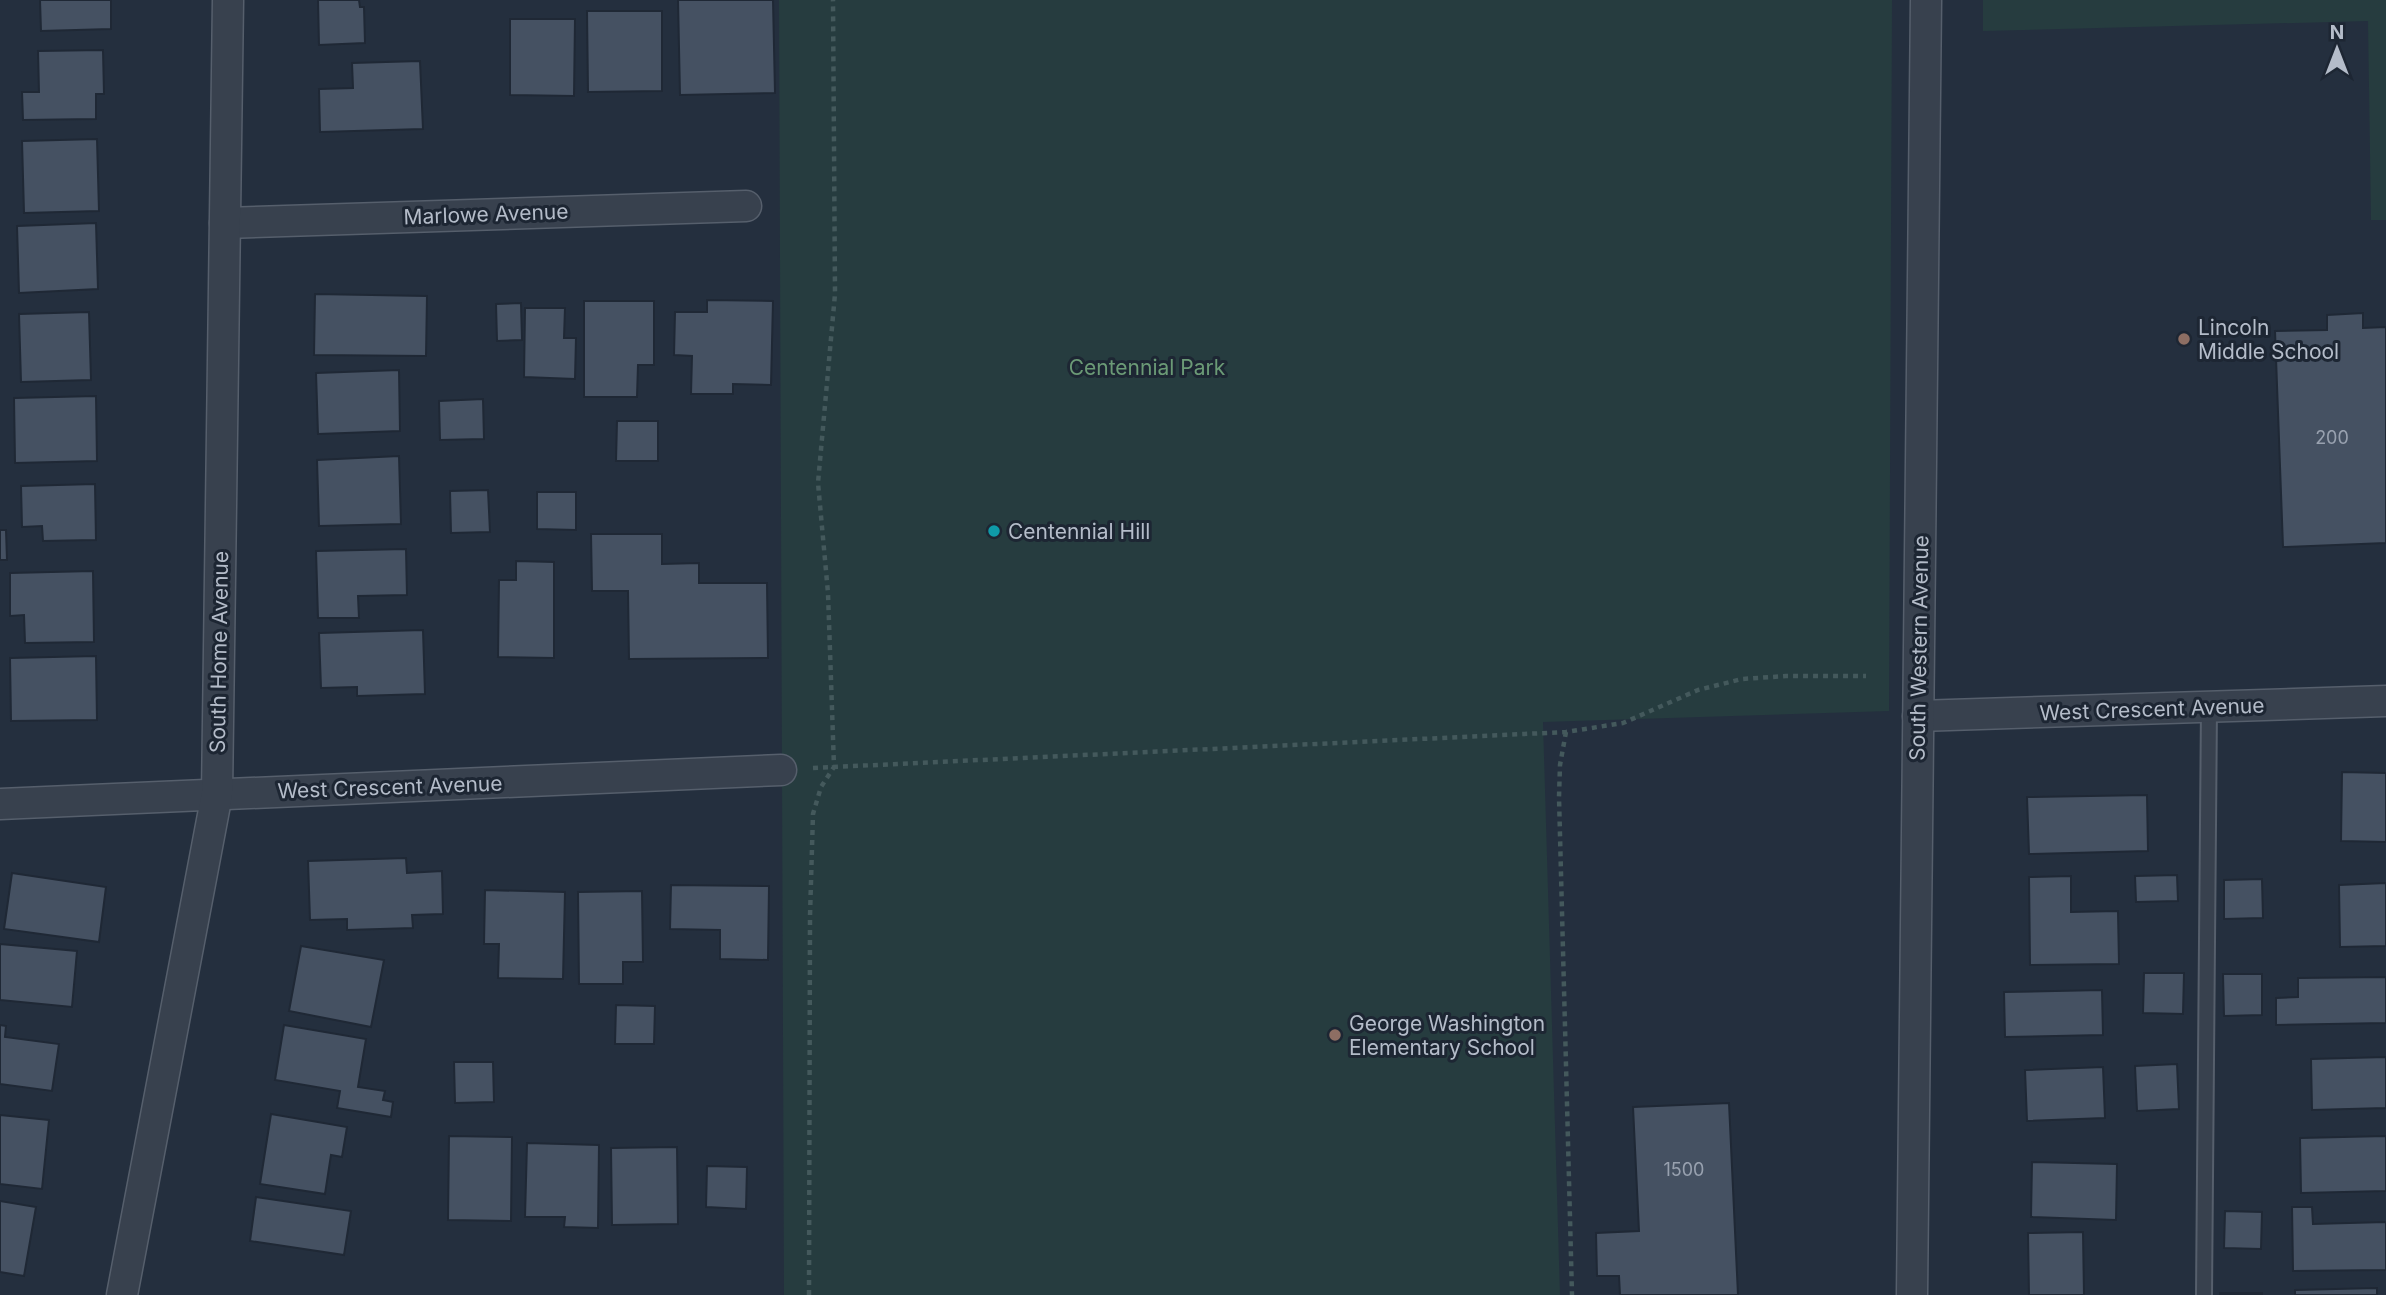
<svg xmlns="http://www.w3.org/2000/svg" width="2386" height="1295" font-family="Inter,sans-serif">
  <rect width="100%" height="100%" fill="#242f3e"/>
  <g fill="#263c3f">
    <polygon points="779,0 1892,0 1889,711 1543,722 1560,1295 784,1295"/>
    <polygon points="1983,0 2386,0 2386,220 2371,220 2368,21 1983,31"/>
  </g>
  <g fill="#455162" stroke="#1f2835" stroke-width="2">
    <polygon points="40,0 111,0 111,29 41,31"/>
    <polygon points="318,0 359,0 360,7 364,7 365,43 319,45"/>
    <polygon points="678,0 773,0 775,93 680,95"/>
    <polygon points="587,11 662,11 662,91 588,92"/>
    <polygon points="510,19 575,19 574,96 510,95"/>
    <polygon points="103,50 104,94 96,94 96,119 23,120 22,92 39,92 38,51"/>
    <polygon points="420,61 423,129 320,132 319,89 353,88 352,63"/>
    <polygon points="97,139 99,211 24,213 22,141"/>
    <polygon points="96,223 98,289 19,293 17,226"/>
    <polygon points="315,294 427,296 426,356 314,355"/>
    <polygon points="707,300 773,301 771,385 733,384 733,394 691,394 692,356 674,355 675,312 707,312"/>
    <polygon points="584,301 654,301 654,365 638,365 637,397 584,397"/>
    <polygon points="521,303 522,340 497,341 496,304"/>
    <polygon points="525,308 565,308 564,338 576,338 575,379 524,377"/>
    <polygon points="89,312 91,380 21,382 19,314"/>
    <polygon points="2363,313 2363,328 2386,327 2386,543 2283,547 2275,331 2327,330 2327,315"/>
    <polygon points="399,370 400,431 318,434 316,373"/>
    <polygon points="96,396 97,461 15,463 14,398"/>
    <polygon points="483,399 484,439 440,440 439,401"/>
    <polygon points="617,421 658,421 658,461 616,461"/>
    <polygon points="399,456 401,524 319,526 317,460"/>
    <polygon points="95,484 96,540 43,541 42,526 22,527 21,486"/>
    <polygon points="488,490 490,532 451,533 450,491"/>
    <polygon points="537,492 576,492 576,530 537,529"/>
    <polygon points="0,530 6,530 7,560 0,560"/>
    <polygon points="591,534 662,534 662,564 699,563 699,583 767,583 768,658 629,659 628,591 592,591"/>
    <polygon points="406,549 407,595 358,596 359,618 318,618 316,551"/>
    <polygon points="516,561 554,562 554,658 498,657 499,580 516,580"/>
    <polygon points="93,571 94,642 25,643 24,615 10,616 10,573"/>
    <polygon points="423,630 425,694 357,696 357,687 321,688 319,633"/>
    <polygon points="96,656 97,720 11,721 10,658"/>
    <polygon points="2342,772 2386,773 2386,842 2341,841"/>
    <polygon points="2147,795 2148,851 2029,854 2027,797"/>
    <polygon points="406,858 407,873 442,871 443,914 412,915 413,928 347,930 347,919 310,920 308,861"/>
    <polygon points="12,873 106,887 99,942 4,929"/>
    <polygon points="2177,875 2178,901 2136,902 2135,876"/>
    <polygon points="2071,876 2071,912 2118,911 2119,964 2030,965 2029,877"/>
    <polygon points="2262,879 2263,918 2224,919 2224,880"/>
    <polygon points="2386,883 2386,946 2340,947 2339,885"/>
    <polygon points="671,885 769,886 768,960 720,959 720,930 670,929"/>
    <polygon points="485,890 565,892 563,979 498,978 499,944 484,944"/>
    <polygon points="642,891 643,962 623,962 623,984 579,984 578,892"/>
    <polygon points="0,944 77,951 72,1007 0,1000"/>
    <polygon points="301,946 384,960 371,1027 289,1011"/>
    <polygon points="2144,973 2184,973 2183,1014 2143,1013"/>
    <polygon points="2223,974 2262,974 2262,1015 2224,1016"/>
    <polygon points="2386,977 2386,1023 2276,1025 2276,998 2298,997 2298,978"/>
    <polygon points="2102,990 2103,1035 2005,1037 2004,992"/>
    <polygon points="616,1005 655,1006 654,1044 615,1044"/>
    <polygon points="0,1025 6,1026 5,1037 59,1044 52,1091 0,1084"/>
    <polygon points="284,1025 366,1039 358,1087 385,1091 383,1100 393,1102 391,1117 337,1108 340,1091 275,1080"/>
    <polygon points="2386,1057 2386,1108 2312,1110 2311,1059"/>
    <polygon points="454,1062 493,1062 494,1102 455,1103"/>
    <polygon points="2177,1064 2179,1109 2137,1111 2135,1066"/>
    <polygon points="2103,1067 2105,1118 2027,1121 2025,1070"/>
    <polygon points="1729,1103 1738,1295 1620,1295 1619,1276 1597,1276 1596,1233 1639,1231 1633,1107"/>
    <polygon points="271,1114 347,1127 342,1157 331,1155 325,1194 260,1184"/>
    <polygon points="0,1115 49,1120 42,1189 0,1184"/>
    <polygon points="449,1136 512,1137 511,1221 448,1220"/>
    <polygon points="2386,1136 2386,1191 2301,1193 2300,1138"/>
    <polygon points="527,1143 599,1145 598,1228 564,1227 565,1217 525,1217"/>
    <polygon points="677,1147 678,1224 612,1225 611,1148"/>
    <polygon points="2032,1162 2117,1164 2116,1220 2031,1217"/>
    <polygon points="707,1166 747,1167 746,1209 706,1207"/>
    <polygon points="256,1197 351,1211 344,1255 250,1241"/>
    <polygon points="0,1201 36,1207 24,1276 0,1272"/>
    <polygon points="2292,1207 2312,1207 2313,1224 2386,1222 2386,1270 2293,1271"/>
    <polygon points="2225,1211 2262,1212 2261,1249 2224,1248"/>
    <polygon points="2083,1232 2084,1295 2029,1295 2028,1233"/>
    <polygon points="2377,1288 2377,1295 2295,1295 2295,1290"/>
    <rect x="2220" y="1293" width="42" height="2"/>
  </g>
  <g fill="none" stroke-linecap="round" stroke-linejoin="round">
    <defs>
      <polyline id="service" points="2204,1295 2209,707"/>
      <g id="minor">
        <polyline points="225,223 746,206"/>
        <polyline points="1918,716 2386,701"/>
        <polyline points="0,804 781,770"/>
        <polyline points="122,1295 217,794 228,0"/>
        <polyline points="1912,1295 1926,0"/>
      </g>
    </defs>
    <use href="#service" stroke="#565f6c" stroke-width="18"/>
    <use href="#minor" stroke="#565f6c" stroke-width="33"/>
    <g stroke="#44595c" stroke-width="4.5" stroke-dasharray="5 5" stroke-linecap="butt">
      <polyline points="1566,732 1560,765 1559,797 1572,1295"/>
      <polyline points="813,768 1566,732 1623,723 1698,690 1742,679 1786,676 1866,676"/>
      <polyline points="809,1295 810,916 813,814 821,787 834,767 828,593 818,483 835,294 833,0"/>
    </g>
    <use href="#service" stroke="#38414e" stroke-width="14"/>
    <use href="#minor" stroke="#38414e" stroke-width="30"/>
  </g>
  <g fill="#8d6e63" stroke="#1d2633" stroke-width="2.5">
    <circle cx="2184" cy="339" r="7"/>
    <circle cx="1335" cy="1035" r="7"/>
  </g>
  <circle fill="#0f9aa8" stroke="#1d2633" stroke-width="2.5" cx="994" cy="531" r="7"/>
  <g text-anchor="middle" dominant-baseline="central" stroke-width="6" stroke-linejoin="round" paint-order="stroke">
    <g font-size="18" fill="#98a1af">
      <text x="2332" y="437">200</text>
      <text x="1684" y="1169">1500</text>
    </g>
    <g font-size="21" fill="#b4bcc9" stroke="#1d2633">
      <text transform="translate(486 214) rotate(-2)">Marlowe Avenue</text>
      <text transform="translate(1919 648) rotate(-89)">South Western Avenue</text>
      <text transform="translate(219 652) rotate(-89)">South Home Avenue</text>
      <text transform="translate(2152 709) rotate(-2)">West Crescent Avenue</text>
      <text transform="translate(390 787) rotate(-2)">West Crescent Avenue</text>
    </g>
    <g font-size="21" fill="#b4bcc9" stroke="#1d2633" text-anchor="start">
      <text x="2198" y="327">Lincoln<tspan x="2198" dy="24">Middle School</tspan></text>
      <text x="1008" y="531">Centennial Hill</text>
      <text x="1349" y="1023">George Washington<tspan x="1349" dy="24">Elementary School</tspan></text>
    </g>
    <g font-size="21" fill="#6b9a76" stroke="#1d2633">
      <text x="1147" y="367">Centennial Park</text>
    </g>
  </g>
  <g transform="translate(2337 49)" stroke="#1d2633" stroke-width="5" paint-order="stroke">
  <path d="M0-5L12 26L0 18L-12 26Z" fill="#b4bcc9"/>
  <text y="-10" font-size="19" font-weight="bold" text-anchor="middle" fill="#b4bcc9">N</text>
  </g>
</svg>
